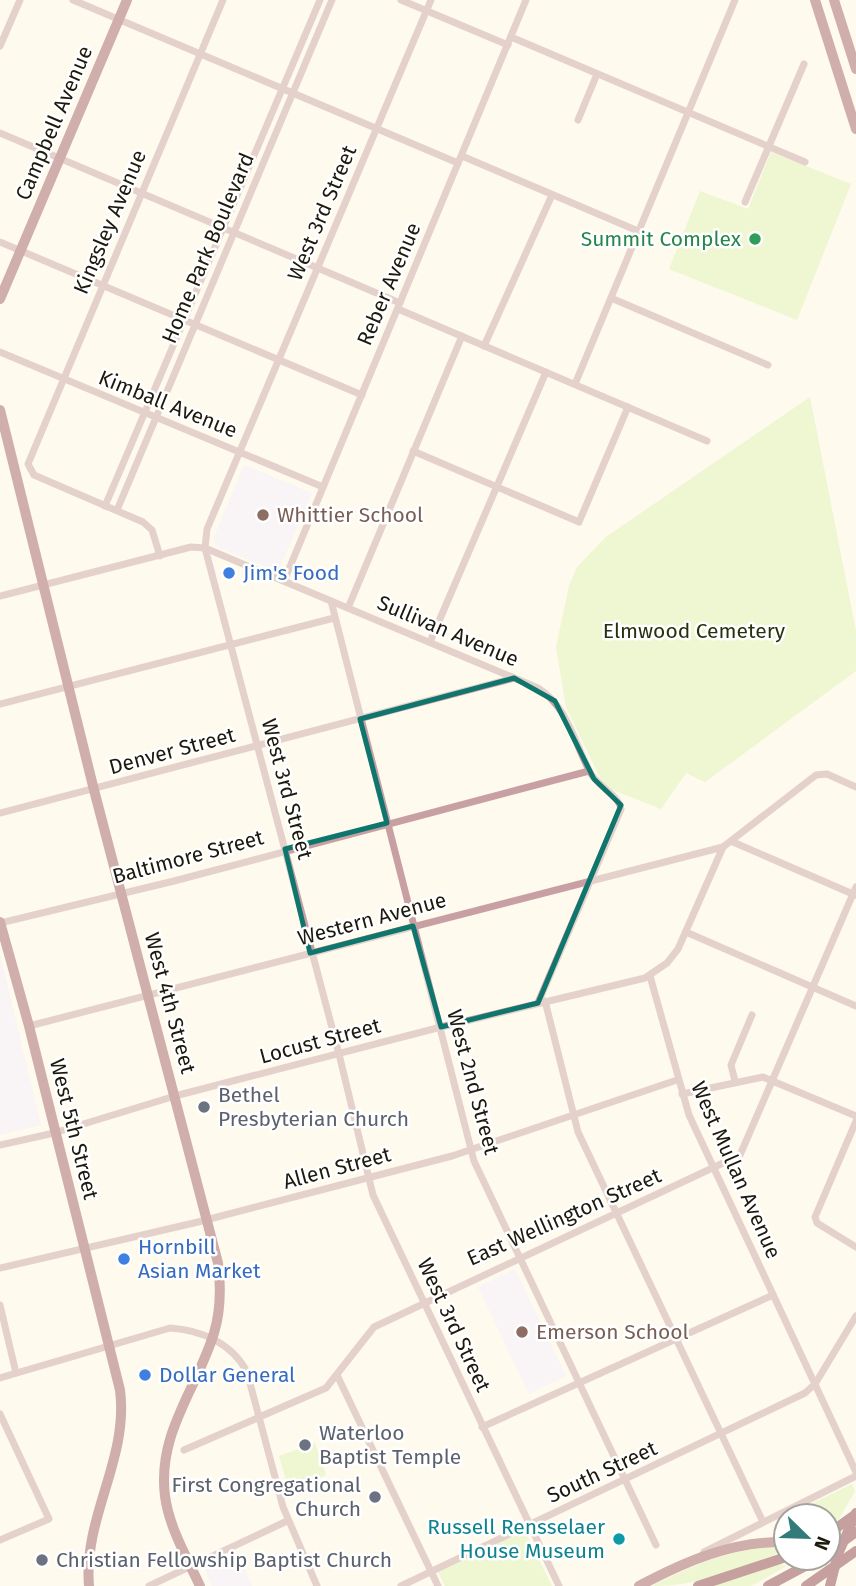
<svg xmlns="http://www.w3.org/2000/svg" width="856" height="1586" font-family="'Fira Sans',sans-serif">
  <rect width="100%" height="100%" fill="#fefaed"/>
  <g fill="#f4edfe">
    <polygon points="244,465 312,493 278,572 215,546 214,537"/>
    <polygon points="0,954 41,1125 0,1135"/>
    <polygon points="515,1269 566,1376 529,1394 478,1287"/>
    <polygon points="238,1554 252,1586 212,1586 205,1570"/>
  </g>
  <g fill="#dcf1b1">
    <polygon points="771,152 851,184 797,320 669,269 700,191 748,209"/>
    <polygon points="810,397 856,631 856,671 705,782 686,773 661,809 613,790 602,782 566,707 556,647 569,586 577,567 606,537"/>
    <polygon points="315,1443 326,1475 289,1490 279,1456"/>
    <polygon points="852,1484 855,1491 839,1519 828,1525 828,1516 786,1516"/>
    <polygon points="525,1531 552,1586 445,1586 438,1572"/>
    <path d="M786,1546V1549C744,1570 699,1586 652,1586C704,1561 728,1549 786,1546Z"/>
    <polygon points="777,1564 787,1566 751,1586 711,1586"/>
  </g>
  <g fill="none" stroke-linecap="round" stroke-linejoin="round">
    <g stroke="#c89fa3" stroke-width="7">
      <polyline points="73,0 458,163"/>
      <polyline points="401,0 508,45"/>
      <polyline points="431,0 207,529 205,548 339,1054 373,1195 559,1586"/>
      <polyline points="511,37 805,162"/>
      <polyline points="0,46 20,0"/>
      <polyline points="578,120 597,74"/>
      <polyline points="0,133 400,303"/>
      <polyline points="462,156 638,231"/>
      <polyline points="745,202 804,64"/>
      <polyline points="0,242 362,395"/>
      <polyline points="611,298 768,365"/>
      <polyline points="398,309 707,441"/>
      <polyline points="484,346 552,195"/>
      <polyline points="0,352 323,487"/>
      <polyline points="575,384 735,0"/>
      <polyline points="413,451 579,522 628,407"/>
      <polyline points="105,506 320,0"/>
      <polyline points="117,510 332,0"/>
      <polyline points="160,556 152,530 143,522 34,475 28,464 223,0"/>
      <polyline points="284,581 526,0"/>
      <path d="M0,596L191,547L205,548L538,688C568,707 574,742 590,772C597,786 619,795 621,809L538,1003"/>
      <polyline points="331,601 474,1161 656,1545"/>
      <polyline points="348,608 462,336"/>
      <polyline points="430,642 546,372"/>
      <polyline points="0,704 334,618"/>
      <polyline points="0,813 514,678"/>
      <polyline points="733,842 855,895"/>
      <polyline points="0,923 174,881 589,771"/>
      <polyline points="686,932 856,1006"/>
      <polyline points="650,976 689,1115 856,1472"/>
      <polyline points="545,1001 578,1132 763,1522"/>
      <polyline points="29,1026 723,847 816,775 827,774 856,787"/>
      <polyline points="735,1081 731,1065 752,1015"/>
      <polyline points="682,1094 763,1077 856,1116"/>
      <polyline points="856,1121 815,1217 817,1223 856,1247"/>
      <polyline points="0,1145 54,1133 175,1096 441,1027 645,978 667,963 678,949 723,847"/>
      <polyline points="0,1268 198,1222 452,1156 677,1080"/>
      <polyline points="0,1305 16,1373"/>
      <polyline points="337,1375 438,1586"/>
      <path d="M0,1378L170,1328C201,1330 232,1343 247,1372L283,1507L317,1586"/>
      <polyline points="0,1414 49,1519 0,1540"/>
      <polyline points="482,1427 773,1295"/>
      <polyline points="184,1450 326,1388 374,1327 740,1155 856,887"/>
      <polyline points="704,1552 856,1476"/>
      <polyline points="149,1586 287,1521"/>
      <polyline points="401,1586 805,1393 815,1384 856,1316"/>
    </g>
    <g stroke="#97525b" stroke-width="10">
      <polyline points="815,0 856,129"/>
      <polyline points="834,0 856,69"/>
      <polyline points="0,299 127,0"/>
      <path d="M0,410L94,790L218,1263C221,1287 221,1310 214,1333C197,1389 157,1433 165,1496C169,1527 187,1558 200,1586"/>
      <path d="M0,922L29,1026L120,1390C129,1459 83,1517 89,1586"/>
      <path d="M639,1586C686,1561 732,1541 786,1542"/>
    </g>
    <g stroke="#833442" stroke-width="10">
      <polyline points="698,1586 786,1557"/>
      <polyline points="768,1586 820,1558"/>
      <polyline points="830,1586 838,1554 856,1513"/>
    </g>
    <g stroke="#833442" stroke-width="10">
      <polyline points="828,1534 856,1514"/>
      <polyline points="828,1552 856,1532"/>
      <polyline points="806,1586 856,1551"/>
    </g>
  </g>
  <path d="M0 0H856V1586H0ZM514,678L555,701L594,779L621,805L538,1003L441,1027L413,926L310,953L285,849L387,823L360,719Z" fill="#fefaed" fill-opacity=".55" fill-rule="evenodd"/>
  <path fill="none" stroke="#0f766e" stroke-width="5" stroke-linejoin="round" d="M514,678L555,701L594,779L621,805L538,1003L441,1027L413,926L310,953L285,849L387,823L360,719Z"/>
  <circle fill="#2e9e5b" stroke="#fff" stroke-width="2.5" cx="755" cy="239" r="7"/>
  <g fill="#8d6e63" stroke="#fff" stroke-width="2.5">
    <circle cx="263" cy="515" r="7"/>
    <circle cx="522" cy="1332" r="7"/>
  </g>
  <g fill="#3f7fe0" stroke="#fff" stroke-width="2.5">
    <circle cx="229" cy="573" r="7"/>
    <circle cx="124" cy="1259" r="7"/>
    <circle cx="145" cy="1375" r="7"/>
  </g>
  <g fill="#6b7280" stroke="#fff" stroke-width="2.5">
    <circle cx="204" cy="1107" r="7"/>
    <circle cx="305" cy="1445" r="7"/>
    <circle cx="375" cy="1497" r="7"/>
    <circle cx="42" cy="1560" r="7"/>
  </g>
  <circle fill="#0f9aa8" stroke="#fff" stroke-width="2.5" cx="619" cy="1539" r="7"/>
  <g text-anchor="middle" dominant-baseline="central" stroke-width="5" stroke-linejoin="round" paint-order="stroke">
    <g font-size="21" fill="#1c190d" stroke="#fff">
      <text transform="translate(54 123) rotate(-67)">Campbell Avenue</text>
      <text transform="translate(322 213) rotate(-67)">West 3rd Street</text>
      <text transform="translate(110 222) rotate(-67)">Kingsley Avenue</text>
      <text transform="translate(208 248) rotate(-67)">Home Park Boulevard</text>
      <text transform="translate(389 284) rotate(-67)">Reber Avenue</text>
      <text transform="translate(168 404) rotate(22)">Kimball Avenue</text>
      <text transform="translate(448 631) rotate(23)">Sullivan Avenue</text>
      <text transform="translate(172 751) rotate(-15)">Denver Street</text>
      <text transform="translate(287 789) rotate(75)">West 3rd Street</text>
      <text transform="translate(188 857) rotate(-15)">Baltimore Street</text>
      <text transform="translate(372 919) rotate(-15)">Western Avenue</text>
      <text transform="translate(170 1003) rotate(75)">West 4th Street</text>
      <text transform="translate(320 1041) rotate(-15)">Locust Street</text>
      <text transform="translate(473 1082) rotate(75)">West 2nd Street</text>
      <text transform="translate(74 1129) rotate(76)">West 5th Street</text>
      <text transform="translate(337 1168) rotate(-15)">Allen Street</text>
      <text transform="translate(736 1170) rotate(66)">West Mullan Avenue</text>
      <text transform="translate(564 1217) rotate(-24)">East Wellington Street</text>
      <text transform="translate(454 1325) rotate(65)">West 3rd Street</text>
      <text transform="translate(602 1472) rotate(-25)">South Street</text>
    </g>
    <g font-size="21" fill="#27864d" stroke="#fff" text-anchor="end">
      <text x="741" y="239">Summit Complex</text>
    </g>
    <g font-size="21" fill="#785e54" stroke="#fff" text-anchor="start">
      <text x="277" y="515">Whittier School</text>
      <text x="536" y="1332">Emerson School</text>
    </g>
    <g font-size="21" fill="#366cbe" stroke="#fff" text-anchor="start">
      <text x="243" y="573">Jim's Food</text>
      <text x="138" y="1247">Hornbill<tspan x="138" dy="24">Asian Market</tspan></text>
      <text x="159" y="1375">Dollar General</text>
    </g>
    <g font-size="21" fill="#28310f" stroke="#fff">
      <text x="694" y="631">Elmwood Cemetery</text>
    </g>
    <g font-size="21" fill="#5b616d" stroke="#fff" text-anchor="start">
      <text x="218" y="1095">Bethel<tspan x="218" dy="24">Presbyterian Church</tspan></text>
      <text x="319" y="1433">Waterloo<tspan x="319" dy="24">Baptist Temple</tspan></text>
      <text x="361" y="1485" text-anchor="end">First Congregational<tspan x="361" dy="24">Church</tspan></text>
      <text x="56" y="1560">Christian Fellowship Baptist Church</text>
    </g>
    <g font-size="21" fill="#0d838f" stroke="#fff" text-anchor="end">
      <text x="605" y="1527">Russell Rensselaer<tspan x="605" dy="24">House Museum</tspan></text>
    </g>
  </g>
  <g transform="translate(807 1537) rotate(113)"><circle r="33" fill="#ffffff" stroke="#a4a39e" stroke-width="2"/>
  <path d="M0-5L12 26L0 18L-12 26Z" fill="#317b7a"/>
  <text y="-10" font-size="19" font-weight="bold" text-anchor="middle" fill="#1c190d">N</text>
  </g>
</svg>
